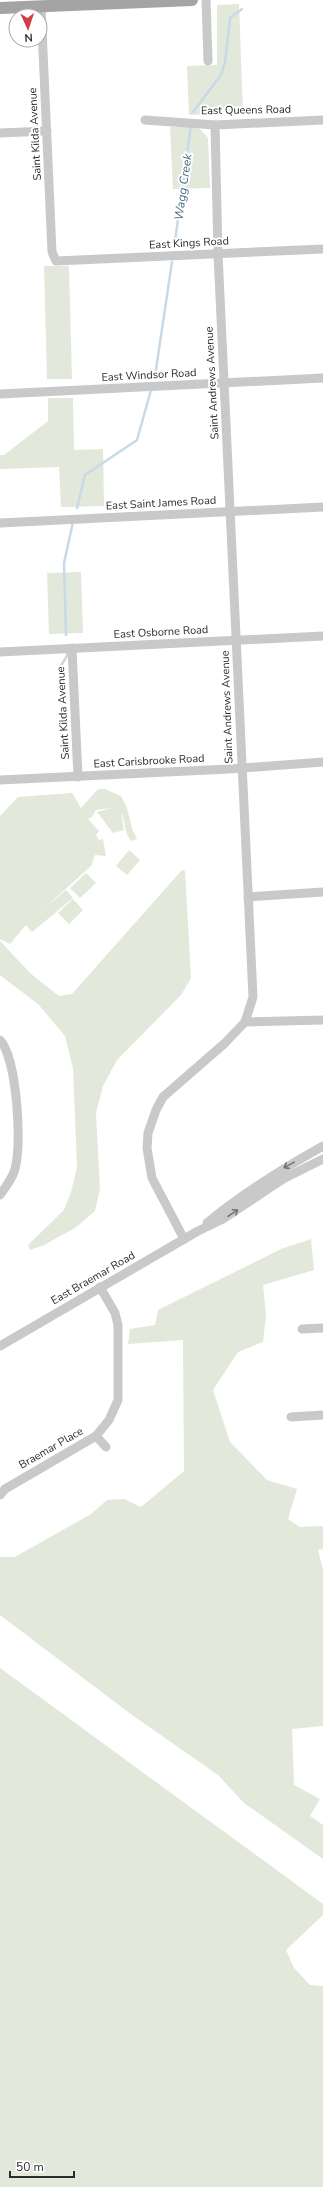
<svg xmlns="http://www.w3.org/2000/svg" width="323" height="2187" font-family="'Nunito Sans',sans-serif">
  <rect width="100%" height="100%" fill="#fff"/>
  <g fill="#e2e8da">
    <polygon points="239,4 243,112 189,115 187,66 217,65 217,5"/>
    <polygon points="197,126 208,138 210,188 173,189 170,127"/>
    <polygon points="44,266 69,266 72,379 47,379"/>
    <polygon points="48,398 73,398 74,450 103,449 104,506 61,507 59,467 0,469 0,455 4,455 48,421"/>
    <polygon points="81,572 83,633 49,634 47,573"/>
    <path d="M98,789H105L121,796L127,808L132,829L137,839L131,841C124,833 126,822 121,813L124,830L113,833L97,812L112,808L96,810L92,817L88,819L99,831L96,835L99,840L103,839L106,856L95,855L91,866L39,913L66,890L73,898L32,932L26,925L10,944L0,939V816L18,797L72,793L81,808Z"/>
    <polygon points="129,850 140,860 127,875 116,866"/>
    <polygon points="182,870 185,871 191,978 181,995 117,1060 103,1086 96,1113 100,1189 95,1211 75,1228 44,1245 30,1250 28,1245 64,1210 71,1192 77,1167 73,1068 65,1036 38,1004 0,975 0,941 31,974 59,996 72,994"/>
    <polygon points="86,873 96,883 80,898 70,888"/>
    <polygon points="73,899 83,910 69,924 58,913"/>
    <polygon points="311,1239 314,1270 263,1285 266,1315 263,1342 238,1352 213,1390 230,1442 267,1480 297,1489 288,1519 300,1527 323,1526 323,1549 318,1550 323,1570 323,1726 292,1729 294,1785 320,1799 310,1816 323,1825 323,1859 244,1803 218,1775 132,1715 0,1615 0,1557 15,1557 91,1514 107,1500 124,1499 141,1507 184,1471 183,1340 128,1344 130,1329 155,1325 158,1310 281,1249"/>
    <polygon points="0,1668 323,1904 323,1915 286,1950 294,1968 310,1985 323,1986 323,2187 0,2187"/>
  </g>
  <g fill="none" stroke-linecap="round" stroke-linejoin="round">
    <g stroke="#c8dae7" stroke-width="2.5">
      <polyline points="193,112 221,75 225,62 230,18 242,9"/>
      <polyline points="174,248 191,125"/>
      <polyline points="155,376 172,262"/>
      <polyline points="77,508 85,475 137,440 151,390"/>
      <polyline points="66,635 64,563 73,522"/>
      <polyline points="60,667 67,656 67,651"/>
    </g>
    <g stroke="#c9c9c9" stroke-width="9">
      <polyline points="206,0 208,61"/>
      <polyline points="41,6 52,252 56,261 323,249"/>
      <polyline points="145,120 215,125 323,120"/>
      <polyline points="0,133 47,131"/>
      <polyline points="0,394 323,378"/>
      <polyline points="0,523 323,507"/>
      <polyline points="72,648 78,777"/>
      <polyline points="0,652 323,636"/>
      <polyline points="0,780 229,769 323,762"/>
      <polyline points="248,897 323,892"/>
      <polyline points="245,1022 323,1020"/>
      <path d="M0,1040C17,1058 23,1149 14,1172C11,1180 5,1188 0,1195"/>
      <path d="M207,1223C243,1193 282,1169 323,1146"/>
      <polyline points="184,1239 152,1178 147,1148 148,1133 156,1110 163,1097 225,1043 245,1022 253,997 218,254 215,125"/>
      <polyline points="302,1329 323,1328"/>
      <polyline points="0,1346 198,1231 223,1219 283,1179 323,1159"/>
      <polyline points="291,1417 323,1415"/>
      <polyline points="96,1436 106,1447"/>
      <polyline points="0,1495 5,1489 96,1436 109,1420 118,1400 118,1325 115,1313 100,1287"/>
    </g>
    <polyline stroke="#a4a4a4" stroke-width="12" points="0,8 192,0"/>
  </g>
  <defs><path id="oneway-shaft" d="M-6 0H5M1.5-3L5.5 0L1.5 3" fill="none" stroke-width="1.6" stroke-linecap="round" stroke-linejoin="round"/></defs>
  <g stroke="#737373">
    <use href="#oneway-shaft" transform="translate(289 1165) rotate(151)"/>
    <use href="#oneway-shaft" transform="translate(233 1213) rotate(-34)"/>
  </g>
  <g text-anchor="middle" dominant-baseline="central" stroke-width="4" stroke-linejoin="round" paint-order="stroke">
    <g font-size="11" fill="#2c2c2c" stroke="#fff">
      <text transform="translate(246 110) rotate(-1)">East Queens Road</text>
      <text transform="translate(35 134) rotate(-93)">Saint Kilda Avenue</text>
      <text transform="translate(189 243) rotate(-3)">East Kings Road</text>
      <text transform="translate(149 375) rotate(-3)">East Windsor Road</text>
      <text transform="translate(212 383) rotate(-93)">Saint Andrews Avenue</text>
      <text transform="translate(161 503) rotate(-3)">East Saint James Road</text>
      <text transform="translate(161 632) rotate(-3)">East Osborne Road</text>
      <text transform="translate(227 707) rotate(-92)">Saint Andrews Avenue</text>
      <text transform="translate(63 713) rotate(-93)">Saint Kilda Avenue</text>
      <text transform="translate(149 761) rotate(-3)">East Carisbrooke Road</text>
      <text transform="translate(93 1278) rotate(-30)">East Braemar Road</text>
      <text transform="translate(51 1448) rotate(-30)">Braemar Place</text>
    </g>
    <g font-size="12" font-style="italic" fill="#436a85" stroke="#fff">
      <text transform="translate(183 187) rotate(-82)">Wagg Creek</text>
    </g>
  </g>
  <g transform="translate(28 28) rotate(177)"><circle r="19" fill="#ffffff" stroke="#ababab"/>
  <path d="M0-3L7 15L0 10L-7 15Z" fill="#d33e46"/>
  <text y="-6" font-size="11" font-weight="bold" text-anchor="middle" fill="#2c2c2c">N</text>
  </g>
  <path d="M10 2171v6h64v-6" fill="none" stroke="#2c2c2c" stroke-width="2"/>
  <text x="16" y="2171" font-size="12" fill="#2c2c2c" stroke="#ffffff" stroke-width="3" paint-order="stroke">50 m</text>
</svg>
